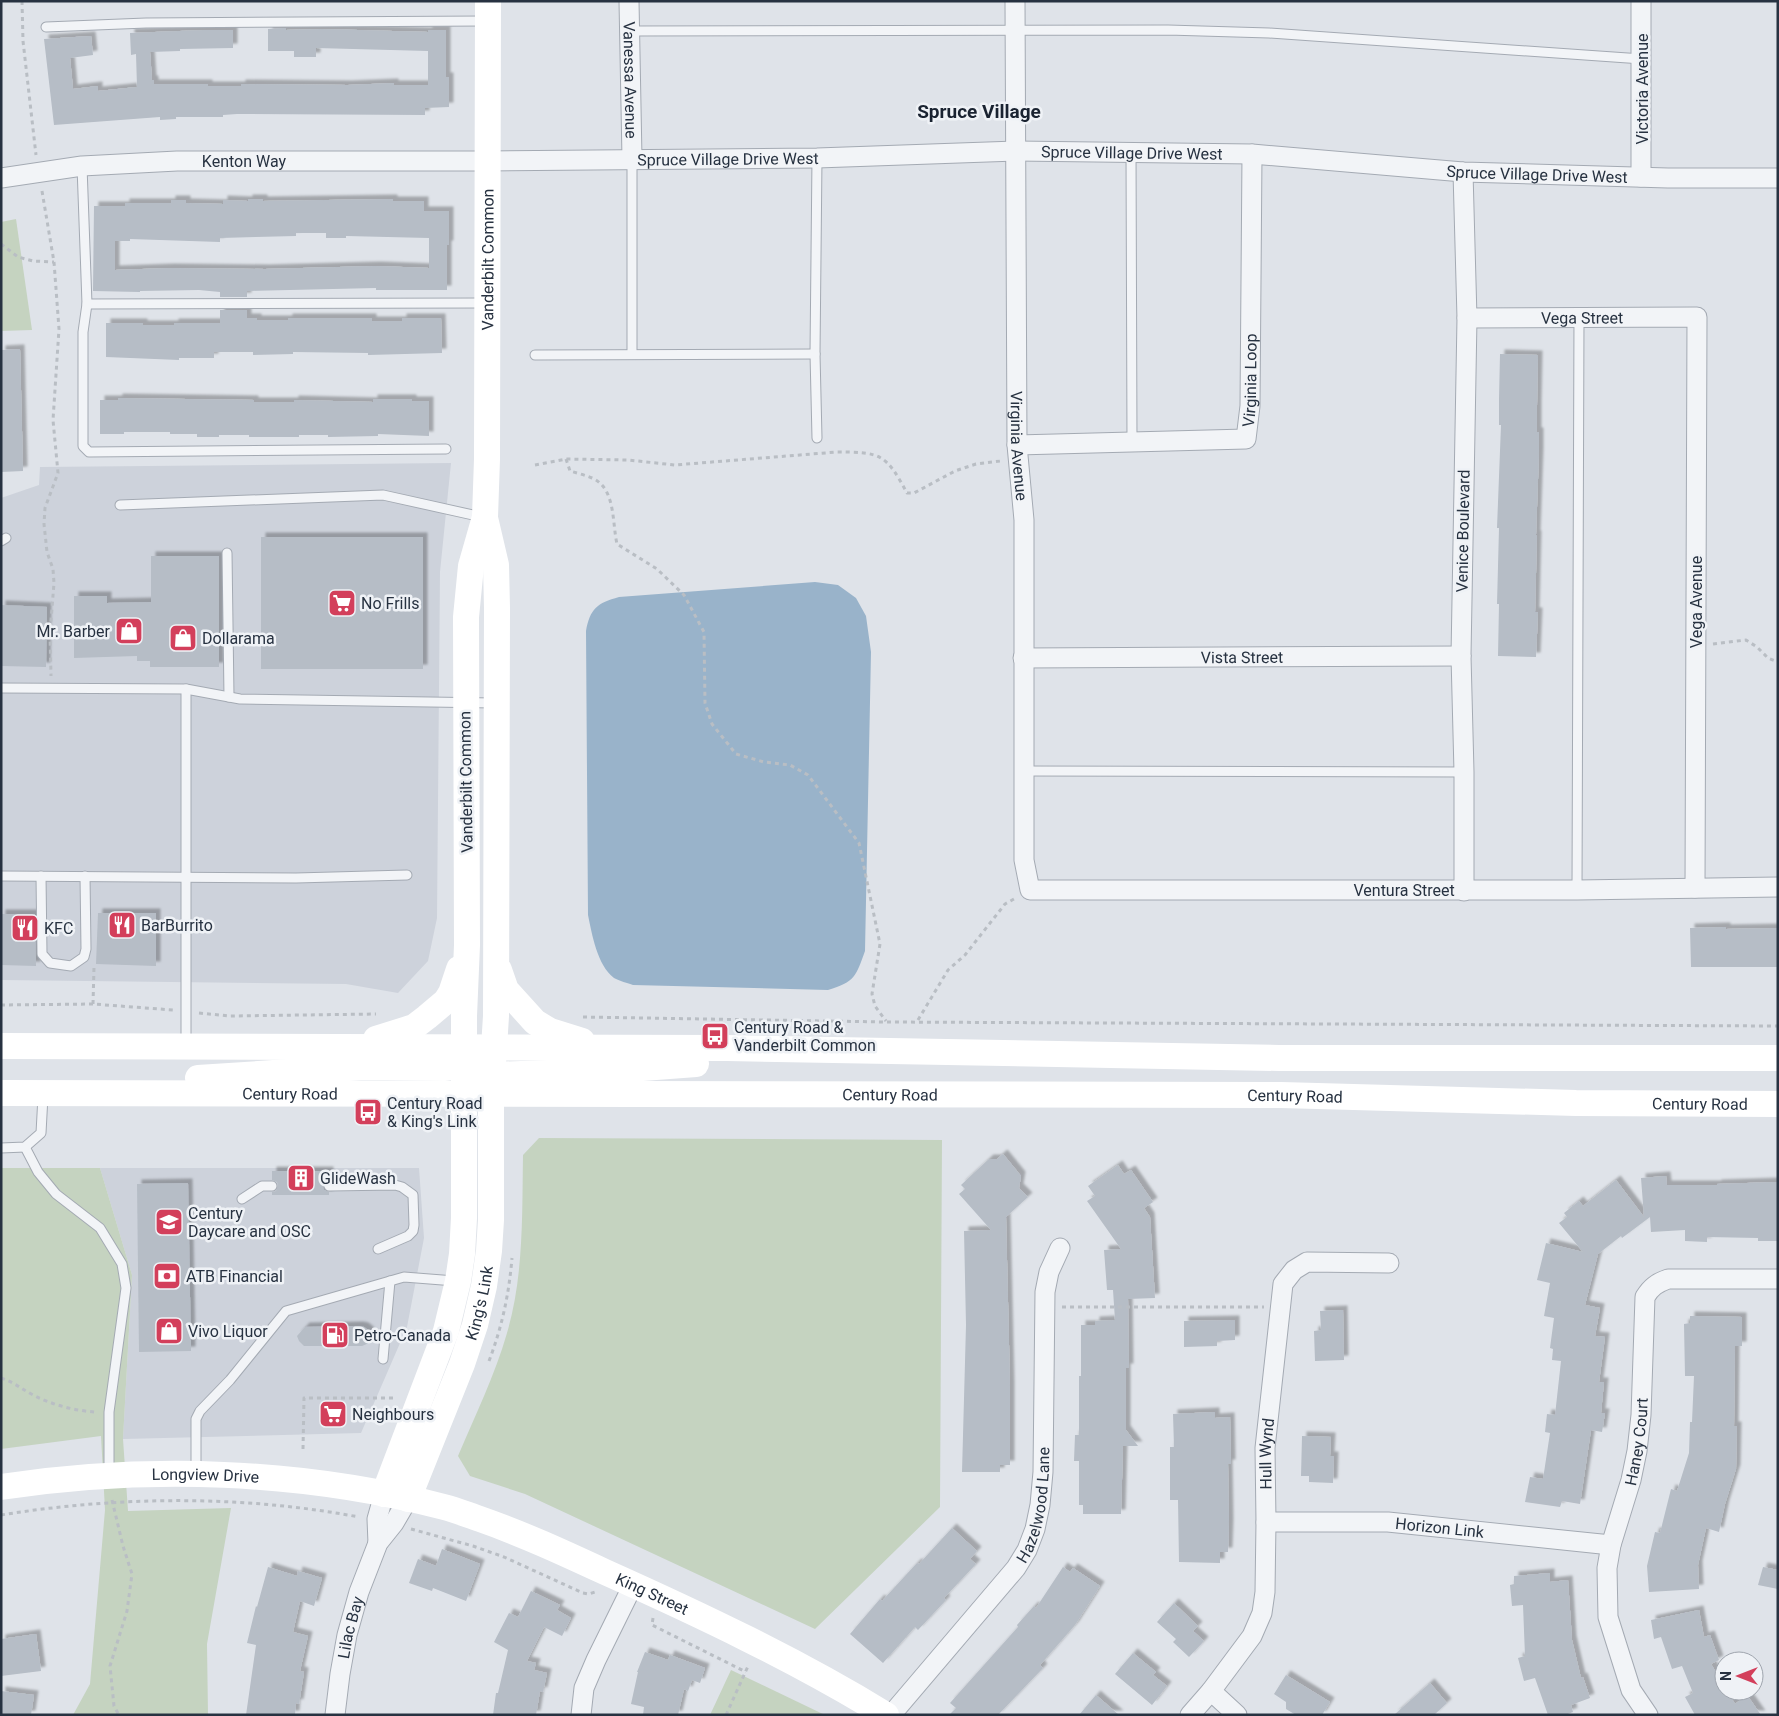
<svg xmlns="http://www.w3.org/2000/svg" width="1779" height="1716" font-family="Roboto,sans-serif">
  <defs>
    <filter id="shadow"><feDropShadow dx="4.5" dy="-4.5" stdDeviation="1" flood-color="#0004"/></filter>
  </defs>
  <rect width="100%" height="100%" fill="#dfe3e9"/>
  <g fill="#cdd2db">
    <polygon points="451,463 440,572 437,918 428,961 398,993 346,984 1,980 1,498 39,485 40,467"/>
    <polygon points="100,1168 419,1168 424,1238 407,1327 361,1433 123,1439 132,1275"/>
  </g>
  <g fill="#c5d3c0">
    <polygon points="16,219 32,330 1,331 1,222"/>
    <path d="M539,1138L942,1140L940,1507L815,1629L525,1494L470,1476L458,1456C475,1416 495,1375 507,1333C524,1275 522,1214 523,1155Z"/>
    <polygon points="1,1168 100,1168 132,1275 123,1439 128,1511 231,1508 207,1644 208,1715 73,1715 90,1684 105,1510 101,1436 1,1449"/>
    <polygon points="731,1670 825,1715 710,1715"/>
  </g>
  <path fill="#99b3ca" d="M815,582L838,585L856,598L866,616L871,652L865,951C856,976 855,982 828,990L633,985C628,983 619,981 614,978C597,965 592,934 588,915L586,631C590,609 597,603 619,597Z"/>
  <g fill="#b6bdc6" fill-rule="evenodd" filter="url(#shadow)">
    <polygon points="286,28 286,30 322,29 428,32 428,30 446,30 446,77 449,77 449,107 425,108 425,115 237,114 223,115 223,117 176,117 176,119 160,120 160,117 54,125 44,39 91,36 93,55 70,58 73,89 98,86 98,91 137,87 136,54 131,55 130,33 205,30 233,30 233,48 180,49 180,51 150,52 152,80 154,80 154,84 208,84 208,86 241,86 241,84 348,85 394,83 394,85 428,85 428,51 316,48 316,57 294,57 294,51 268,51 268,29"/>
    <path d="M248,199H263V201L393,199V201H424V211H449V245H447V290H376V288L247,291V297H220V292L199,290L140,291V292L93,291L94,206H125V203H171V200H186V203L223,204V200L248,201ZM296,233H326V238H346V236L429,238V268L376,266L265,269L170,268L115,270V241H130V239L220,242V238L296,236Z"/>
    <polygon points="220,310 247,310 247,318 257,318 257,320 288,320 288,318 372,318 372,321 402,321 402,318 441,318 442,353 368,355 368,353 293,352 293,354 253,355 253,352 214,352 214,358 179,358 179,360 106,357 106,323 143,323 143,325 174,325 174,323 220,323"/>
    <polygon points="20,349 23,471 1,472 1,350"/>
    <polygon points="1500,354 1538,355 1537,405 1537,432 1539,432 1539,452 1536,535 1537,535 1535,612 1538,612 1536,657 1498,656 1499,604 1497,604 1499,528 1497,528 1501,425 1499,425 1499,399"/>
    <polygon points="118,398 254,400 254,402 294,402 294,400 373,402 373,399 412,399 412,401 429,401 429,436 378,434 378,436 328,437 328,435 299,435 299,437 249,437 249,435 219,435 219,437 197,437 197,434 170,434 170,432 124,432 124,434 100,434 100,400 118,400"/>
    <rect x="261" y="537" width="162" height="132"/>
    <polygon points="151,556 219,556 219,667 150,667 150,661 137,661 137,656 74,658 74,596 107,596 107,603 151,602"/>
    <polygon points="1,605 47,607 46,667 1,666"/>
    <polygon points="98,913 156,913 156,966 96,964"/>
    <polygon points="1,914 35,914 36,966 1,965"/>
    <polygon points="1726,927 1726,929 1778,928 1778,967 1691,967 1690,928"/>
    <polygon points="1003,1154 1021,1176 1019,1188 1028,1197 1006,1217 1010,1386 1010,1465 1000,1465 1000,1472 962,1472 966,1325 964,1231 991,1230 959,1194 965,1189 961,1185 989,1159 997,1159"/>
    <polygon points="1118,1165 1124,1174 1131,1170 1153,1202 1144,1208 1150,1217 1155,1298 1128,1299 1129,1368 1126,1368 1126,1430 1138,1446 1123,1446 1121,1514 1083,1514 1083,1505 1079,1505 1079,1461 1074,1461 1075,1435 1079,1435 1079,1376 1081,1376 1081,1325 1095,1325 1095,1321 1115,1320 1113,1290 1107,1290 1104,1250 1121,1249 1087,1201 1095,1196 1088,1186"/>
    <polygon points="272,1171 329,1171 329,1180 325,1181 323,1186 324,1190 329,1192 329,1195 272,1195 272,1192 276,1191 278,1186 277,1182 272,1180"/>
    <polygon points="1666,1176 1667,1185 1717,1185 1717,1184 1777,1182 1778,1241 1758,1241 1758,1238 1707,1237 1707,1242 1685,1241 1685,1230 1651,1232 1650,1217 1622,1238 1621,1236 1598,1254 1585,1305 1600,1308 1595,1336 1605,1337 1599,1382 1604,1382 1601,1413 1605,1413 1602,1432 1591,1430 1580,1504 1562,1501 1560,1507 1525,1502 1530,1477 1543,1479 1550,1433 1545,1432 1547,1414 1555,1415 1561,1361 1552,1360 1553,1349 1550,1348 1554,1318 1544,1316 1550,1283 1537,1280 1546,1243 1583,1252 1559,1223 1567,1217 1564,1213 1579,1201 1583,1206 1616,1180 1644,1217 1641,1178"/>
    <polygon points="188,1183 191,1351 139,1352 137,1184"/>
    <polygon points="1343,1310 1344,1360 1315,1361 1314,1331 1321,1330 1320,1311"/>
    <polygon points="1690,1316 1742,1317 1742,1346 1735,1346 1734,1426 1737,1426 1736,1469 1725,1504 1719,1532 1706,1528 1698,1565 1699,1589 1649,1592 1647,1566 1655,1532 1660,1533 1671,1489 1677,1491 1689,1453 1690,1422 1692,1422 1694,1376 1685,1376 1684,1324 1690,1323"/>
    <polygon points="1235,1320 1235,1340 1217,1341 1217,1346 1184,1347 1184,1321"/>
    <polygon points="359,1326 364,1327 369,1331 371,1337 369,1343 362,1346 304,1346 299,1341 297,1336 305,1327"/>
    <polygon points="1215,1412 1215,1418 1230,1417 1231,1464 1228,1464 1229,1523 1228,1552 1220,1552 1220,1563 1179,1562 1178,1500 1170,1500 1170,1447 1174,1447 1173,1414"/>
    <polygon points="1302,1436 1331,1437 1330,1456 1334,1456 1333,1483 1309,1482 1309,1476 1301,1476"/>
    <polygon points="952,1528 977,1551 970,1559 976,1564 944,1598 946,1600 918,1630 915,1627 883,1663 850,1634 880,1599 882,1601 917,1563 919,1564"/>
    <polygon points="442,1549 480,1564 466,1601 433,1588 432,1591 409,1583 418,1559 436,1566"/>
    <polygon points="268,1567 297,1576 298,1571 322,1578 314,1606 300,1601 293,1632 308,1636 300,1671 304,1672 299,1704 296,1703 295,1715 246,1715 256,1645 247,1643 256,1606 257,1607"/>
    <polygon points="1063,1567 1070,1572 1073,1568 1100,1586 1075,1625 1040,1665 1043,1668 998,1715 949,1715 956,1708 950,1703 1018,1627 1017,1625 1034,1606 1036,1608"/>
    <polygon points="1763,1567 1778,1570 1778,1589 1758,1585"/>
    <polygon points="1550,1573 1550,1582 1568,1580 1572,1640 1581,1678 1583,1677 1590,1698 1571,1705 1573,1712 1565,1715 1548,1715 1535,1678 1524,1681 1518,1658 1525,1656 1523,1605 1512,1606 1510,1585 1514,1584 1514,1576"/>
    <polygon points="531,1591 560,1605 557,1610 571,1618 562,1636 544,1627 527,1661 536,1663 534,1670 547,1673 543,1692 540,1691 536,1715 493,1715 496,1693 498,1693 508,1650 494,1642 509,1613 518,1617"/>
    <polygon points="1174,1603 1198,1626 1193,1631 1204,1641 1189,1657 1173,1642 1176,1639 1157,1622"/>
    <polygon points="1699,1610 1704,1637 1710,1635 1719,1660 1711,1664 1724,1686 1724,1691 1727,1691 1735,1704 1747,1695 1761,1715 1695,1715 1685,1697 1693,1693 1682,1666 1672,1669 1661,1637 1654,1639 1651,1620"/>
    <polygon points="36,1634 41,1671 1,1676 1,1639"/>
    <polygon points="645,1652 668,1660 670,1655 705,1668 700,1683 692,1680 688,1691 684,1689 678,1715 643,1715 644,1707 631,1704 638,1672 637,1672"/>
    <polygon points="1133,1653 1156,1672 1153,1675 1167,1686 1152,1705 1115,1674"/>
    <polygon points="1286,1675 1330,1702 1322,1715 1296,1715 1286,1709 1286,1702 1274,1694"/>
    <polygon points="1430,1683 1447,1703 1434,1715 1394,1715"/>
    <polygon points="1,1691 34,1695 31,1715 1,1715"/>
    <polygon points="1096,1695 1119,1715 1079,1715"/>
  </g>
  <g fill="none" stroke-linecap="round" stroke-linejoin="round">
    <defs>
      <g id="lane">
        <polyline points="46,27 146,23 485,21"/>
        <polyline points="629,31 1168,30 1269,33 1642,59"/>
        <polyline points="1131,152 1132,441"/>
        <polyline points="817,158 815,354 817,438"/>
        <polyline points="632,159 632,354"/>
        <polyline points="82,166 87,304 83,332 83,446 89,452 446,449"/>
        <polyline points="87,304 484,303"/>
        <polyline points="535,355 815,354"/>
        <polyline points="120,505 383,495 482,517"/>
        <polyline points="1,541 6,538"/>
        <polyline points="227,553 229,697"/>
        <polyline points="1,688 186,689 240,699 494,703"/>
        <polyline points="1024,771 1464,772"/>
        <polyline points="1,876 296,878 407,875"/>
        <polyline points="41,876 42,954 50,963 71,966 84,957 86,949 85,876"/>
        <polyline points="1577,890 1579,317"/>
        <polyline points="186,1045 186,689"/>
        <polyline points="25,1147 38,1172 56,1194 100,1228 122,1264 126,1288 109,1412 109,1474"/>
        <polyline points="1,1148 25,1147 41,1133 43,1096"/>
        <polyline points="329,1186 395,1185 402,1187 413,1195 414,1225 413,1231 408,1236 378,1249"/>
        <polyline points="242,1199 262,1186 272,1186"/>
        <polyline points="383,1359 390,1281"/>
        <polyline points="196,1473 196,1419 200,1411 230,1380 286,1311 404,1277 455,1281"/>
      </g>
      <g id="street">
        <path id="s1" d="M629,1L632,159"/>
        <path id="s2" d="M1015,1L1017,445L1024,520V860L1030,890H1577L1778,887"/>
        <polyline points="1641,1 1641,177"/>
        <polyline points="1463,172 1467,318 1461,656 1464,772 1464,891"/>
        <path id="s3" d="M1,178L82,166L177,161H487L817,158L1016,151L1252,154L1463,172L1668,178H1778"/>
        <path id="s4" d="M1467,318L1697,317L1695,888"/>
        <path id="s5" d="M1017,445L1246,439L1250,406L1252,154"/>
        <path id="s6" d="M1023,658L1461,656"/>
        <path id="s7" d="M1266,1522H1388L1611,1545"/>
        <polyline points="378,1543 377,1519 384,1494"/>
        <polyline points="1211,1691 1237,1715"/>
        <path id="s8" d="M335,1715L340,1674L347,1635L359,1592L378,1543L394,1523L408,1499"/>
        <polyline points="581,1715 584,1688 596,1660 633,1585"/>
        <path id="s9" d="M891,1715L1016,1568L1027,1550L1035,1529L1040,1505L1043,1472L1045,1292L1049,1272L1060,1248"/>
        <path id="s10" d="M1190,1715L1211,1691L1252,1636L1262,1613L1265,1592L1266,1522L1265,1448L1283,1284L1294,1270L1307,1262L1389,1263"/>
        <path id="s11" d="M1648,1715L1631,1690L1608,1617L1607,1568L1611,1545L1631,1480L1637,1451L1641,1415L1645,1297C1651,1287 1657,1283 1668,1279H1778"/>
      </g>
    </defs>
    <use href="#lane" stroke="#a4aab3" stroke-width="11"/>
    <use href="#street" stroke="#a4aab3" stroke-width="21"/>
    <g stroke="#b9bec4" stroke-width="3" stroke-dasharray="4 4" stroke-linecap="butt">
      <polyline points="22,1 23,41 36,155"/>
      <polyline points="42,191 54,262 59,329 53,420 58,473 45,508 44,524 47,552 53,569 54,583 50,633 51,676"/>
      <polyline points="1,244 18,257 33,261 54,262"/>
      <path d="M566,459L570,471C577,473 585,475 592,478C616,488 612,523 617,544L657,569L684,595L704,632L705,703L712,724L736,754L764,762L790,765L808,775L859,843L880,944L872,994L875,1006L886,1021"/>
      <path d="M535,465L566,459L628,460L675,465L837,452C881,452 886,454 907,493H914L955,471L976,464L1001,461"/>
      <polyline points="1713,644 1746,640 1757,647 1768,658 1778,662"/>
      <polyline points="93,1004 94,967"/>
      <polyline points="1,1005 93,1004 173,1010"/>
      <polyline points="199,1013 230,1016 376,1014"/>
      <polyline points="583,1017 886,1022 1778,1026"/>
      <polyline points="918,1020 948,970 965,955 1005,904 1014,899"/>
      <polyline points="1062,1307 1264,1307"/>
      <path d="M489,1361C502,1327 509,1294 512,1258"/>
      <path d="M1,1378C14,1382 23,1390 35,1396C53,1405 76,1411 96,1412"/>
      <polyline points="303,1449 304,1398 396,1398"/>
      <polyline points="112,1500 123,1546 132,1574 127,1611 110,1666 114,1706 119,1715"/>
      <path d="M1,1515C119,1496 242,1495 359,1517"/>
      <polyline points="411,1529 473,1546 504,1557 583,1593 589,1594 595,1592"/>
      <polyline points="653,1618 652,1625 746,1672"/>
      <polyline points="726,1715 749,1664"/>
    </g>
    <use href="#lane" stroke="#f2f4f7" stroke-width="9"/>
    <use href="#street" stroke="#f2f4f7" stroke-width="19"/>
    <g stroke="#fff" stroke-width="26">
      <polyline points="499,970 506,990 535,1022 550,1031 582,1041"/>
      <polyline points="376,1039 414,1027 427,1017 446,1001 451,993 459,969"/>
      <polyline points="1,1046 727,1048 1279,1058 1778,1058"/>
      <polyline points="198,1078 364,1067 445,1068 464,1065 479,1057"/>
      <polyline points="477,1081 492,1075 602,1071 696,1064"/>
      <path id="s12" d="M1,1093L1281,1095L1576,1103L1778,1104"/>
      <path id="s13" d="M1,1487C148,1465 300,1470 444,1507C456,1510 468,1515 480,1519C523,1534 564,1553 605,1572C701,1615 796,1660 886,1715"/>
      <path id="s14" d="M384,1494L446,1331L458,1281L462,1254L464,1218V1016L467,945L466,617L471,566L485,517L487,459L488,1"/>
      <path id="s15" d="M408,1499L462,1364L475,1325L484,1286L489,1251L491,1220V1095L496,1016L497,608L496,565L485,518"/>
    </g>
  </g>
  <defs>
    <symbol id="supermarket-square" viewBox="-11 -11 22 22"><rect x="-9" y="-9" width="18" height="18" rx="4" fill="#d33f5b" stroke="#eff2f6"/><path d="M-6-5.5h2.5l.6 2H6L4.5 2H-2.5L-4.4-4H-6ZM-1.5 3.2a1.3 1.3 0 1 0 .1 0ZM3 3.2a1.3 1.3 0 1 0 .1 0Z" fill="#fff"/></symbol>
    <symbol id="shop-square" viewBox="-11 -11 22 22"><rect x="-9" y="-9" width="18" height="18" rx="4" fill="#d33f5b" stroke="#eff2f6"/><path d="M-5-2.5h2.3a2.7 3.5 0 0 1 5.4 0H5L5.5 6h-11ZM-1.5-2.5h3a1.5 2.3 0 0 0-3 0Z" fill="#fff"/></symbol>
    <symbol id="restaurant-square" viewBox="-11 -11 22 22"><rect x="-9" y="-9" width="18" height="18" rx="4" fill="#d33f5b" stroke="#eff2f6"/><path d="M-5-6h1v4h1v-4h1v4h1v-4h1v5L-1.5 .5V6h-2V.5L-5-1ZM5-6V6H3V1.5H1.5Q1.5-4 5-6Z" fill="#fff"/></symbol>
    <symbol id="bus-square" viewBox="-11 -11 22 22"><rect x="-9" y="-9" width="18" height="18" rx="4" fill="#d33f5b" stroke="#eff2f6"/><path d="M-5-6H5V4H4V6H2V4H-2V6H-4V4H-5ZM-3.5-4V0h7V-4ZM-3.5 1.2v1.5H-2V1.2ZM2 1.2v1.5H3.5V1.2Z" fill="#fff"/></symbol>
    <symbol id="building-square" viewBox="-11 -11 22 22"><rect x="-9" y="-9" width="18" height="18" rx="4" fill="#d33f5b" stroke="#eff2f6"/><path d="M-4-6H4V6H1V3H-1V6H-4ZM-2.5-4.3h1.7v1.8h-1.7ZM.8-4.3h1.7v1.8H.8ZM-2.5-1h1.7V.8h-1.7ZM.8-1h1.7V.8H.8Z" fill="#fff"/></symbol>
    <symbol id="school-square" viewBox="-11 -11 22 22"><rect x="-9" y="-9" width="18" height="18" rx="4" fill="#d33f5b" stroke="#eff2f6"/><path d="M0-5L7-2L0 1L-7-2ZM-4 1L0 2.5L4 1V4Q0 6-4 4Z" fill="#fff"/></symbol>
    <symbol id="bank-square" viewBox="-11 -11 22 22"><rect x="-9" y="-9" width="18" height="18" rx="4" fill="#d33f5b" stroke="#eff2f6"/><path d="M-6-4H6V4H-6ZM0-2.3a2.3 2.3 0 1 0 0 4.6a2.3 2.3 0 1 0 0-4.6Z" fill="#fff"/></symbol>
    <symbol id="fuel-square" viewBox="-11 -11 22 22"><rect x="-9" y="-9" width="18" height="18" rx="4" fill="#d33f5b" stroke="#eff2f6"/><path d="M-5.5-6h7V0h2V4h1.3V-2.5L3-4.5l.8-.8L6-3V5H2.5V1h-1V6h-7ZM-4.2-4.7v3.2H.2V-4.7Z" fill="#fff"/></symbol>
  </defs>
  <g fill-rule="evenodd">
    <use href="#supermarket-square" x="326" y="587" width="32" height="32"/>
    <use href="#shop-square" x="113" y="615" width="32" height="32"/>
    <use href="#shop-square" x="167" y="622" width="32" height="32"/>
    <use href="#restaurant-square" x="106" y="909" width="32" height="32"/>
    <use href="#restaurant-square" x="9" y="912" width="32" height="32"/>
    <use href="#bus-square" x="699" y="1020" width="32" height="32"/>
    <use href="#bus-square" x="352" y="1096" width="32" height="32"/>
    <use href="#building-square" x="285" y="1162" width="32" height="32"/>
    <use href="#school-square" x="153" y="1206" width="32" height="32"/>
    <use href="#bank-square" x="151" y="1260" width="32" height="32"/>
    <use href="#shop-square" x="153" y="1315" width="32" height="32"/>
    <use href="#fuel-square" x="319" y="1319" width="32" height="32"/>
    <use href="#supermarket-square" x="317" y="1398" width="32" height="32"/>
  </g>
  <g text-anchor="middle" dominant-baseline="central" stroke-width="5" stroke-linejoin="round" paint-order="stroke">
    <g font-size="16" fill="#273241" stroke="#eff2f6">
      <text stroke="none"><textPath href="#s1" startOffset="79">Vanessa Avenue</textPath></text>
      <text transform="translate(1642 89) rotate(-90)">Victoria Avenue</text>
      <text stroke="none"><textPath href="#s3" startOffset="1132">Spruce Village Drive West</textPath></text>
      <text stroke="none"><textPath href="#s3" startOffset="728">Spruce Village Drive West</textPath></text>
      <text stroke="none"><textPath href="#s3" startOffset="244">Kenton Way</textPath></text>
      <text stroke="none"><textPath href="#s3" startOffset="1538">Spruce Village Drive West</textPath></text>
      <text stroke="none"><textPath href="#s14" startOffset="1250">Vanderbilt Common</textPath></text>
      <text stroke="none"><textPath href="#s4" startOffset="115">Vega Street</textPath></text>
      <text stroke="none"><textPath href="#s5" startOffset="288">Virginia Loop</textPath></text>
      <text stroke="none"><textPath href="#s2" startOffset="445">Virginia Avenue</textPath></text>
      <text transform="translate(1463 531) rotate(-89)">Venice Boulevard</text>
      <text transform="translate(1696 602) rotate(-90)">Vega Avenue</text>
      <text stroke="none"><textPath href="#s6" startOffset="219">Vista Street</textPath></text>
      <text transform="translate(466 782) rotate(-91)">Vanderbilt Common</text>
      <text stroke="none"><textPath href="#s2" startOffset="1264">Ventura Street</textPath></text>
      <text stroke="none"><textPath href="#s12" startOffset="289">Century Road</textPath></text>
      <text stroke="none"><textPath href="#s12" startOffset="889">Century Road</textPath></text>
      <text stroke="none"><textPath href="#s12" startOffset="1294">Century Road</textPath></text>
      <text stroke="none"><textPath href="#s12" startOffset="1699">Century Road</textPath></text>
      <text stroke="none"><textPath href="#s15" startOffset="209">King's Link</textPath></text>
      <text stroke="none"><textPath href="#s11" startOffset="286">Haney Court</textPath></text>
      <text stroke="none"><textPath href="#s10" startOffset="285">Hull Wynd</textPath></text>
      <text stroke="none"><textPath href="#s13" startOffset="205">Longview Drive</textPath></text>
      <text stroke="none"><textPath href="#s9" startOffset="260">Hazelwood Lane</textPath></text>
      <text stroke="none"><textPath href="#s7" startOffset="174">Horizon Link</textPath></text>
      <text stroke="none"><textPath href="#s13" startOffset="672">King Street</textPath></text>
      <text stroke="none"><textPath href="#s8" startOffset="89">Lilac Bay</textPath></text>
    </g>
    <g font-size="16" fill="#273241" stroke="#eff2f6" text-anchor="start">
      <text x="361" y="603">No Frills</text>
      <text x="110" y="631" text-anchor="end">Mr. Barber</text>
      <text x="202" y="638">Dollarama</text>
      <text x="141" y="925">BarBurrito</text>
      <text x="44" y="928">KFC</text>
      <text x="734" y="1027">Century Road &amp;<tspan x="734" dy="18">Vanderbilt Common</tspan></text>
      <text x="387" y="1103">Century Road<tspan x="387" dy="18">&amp; King's Link</tspan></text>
      <text x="320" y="1178">GlideWash</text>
      <text x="188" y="1213">Century<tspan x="188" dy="18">Daycare and OSC</tspan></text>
      <text x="186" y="1276">ATB Financial</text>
      <text x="188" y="1331">Vivo Liquor</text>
      <text x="354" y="1335">Petro-Canada</text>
      <text x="352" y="1414">Neighbours</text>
    </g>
    <g font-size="19" font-weight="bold" fill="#1a2331" stroke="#eff2f6">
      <text x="979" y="111">Spruce Village</text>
    </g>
  </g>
  <rect width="1779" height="1716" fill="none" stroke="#273241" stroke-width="5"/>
  <g transform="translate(1739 1676) rotate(270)"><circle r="24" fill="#eff2f6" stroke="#9fa5ae"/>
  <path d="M0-4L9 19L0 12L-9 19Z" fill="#d33f5b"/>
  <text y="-8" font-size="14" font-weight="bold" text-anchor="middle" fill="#273241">N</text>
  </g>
</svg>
